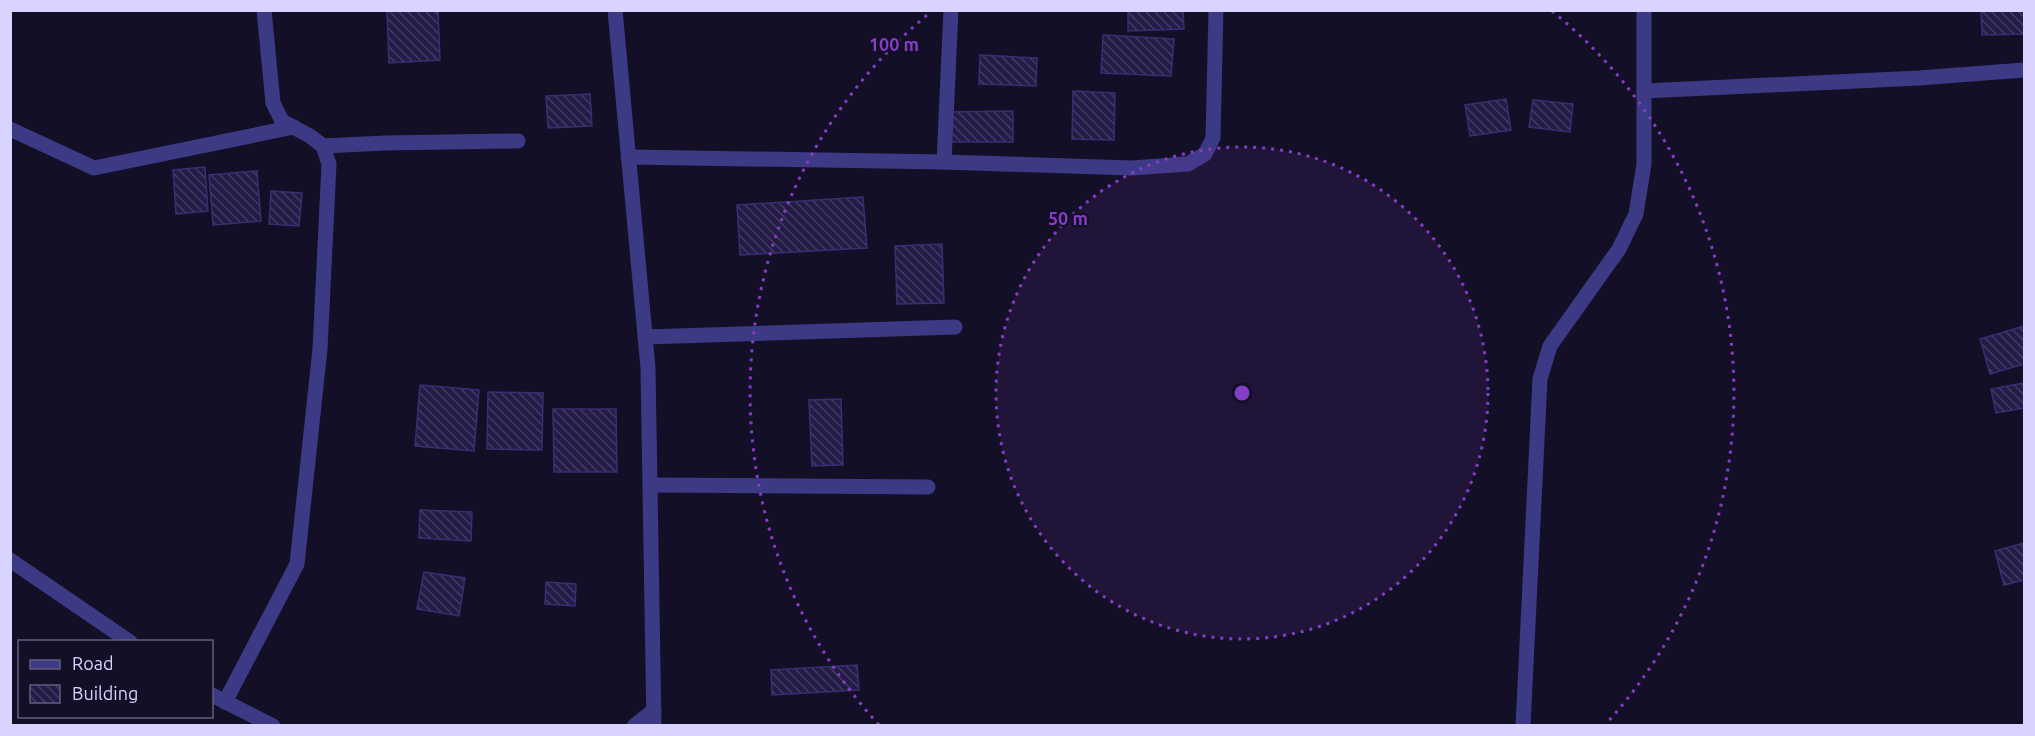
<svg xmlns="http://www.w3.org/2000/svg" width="2035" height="736" font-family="Ubuntu,sans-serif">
  <defs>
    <pattern id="building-back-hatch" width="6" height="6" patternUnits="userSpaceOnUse" patternTransform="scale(1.5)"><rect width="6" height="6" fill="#241b47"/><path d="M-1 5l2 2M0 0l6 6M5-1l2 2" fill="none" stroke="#433b63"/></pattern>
  </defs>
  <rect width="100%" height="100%" fill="#130f26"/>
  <g fill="url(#building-back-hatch)" stroke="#3b2d73" stroke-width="1.5">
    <polygon points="387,10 438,10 440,60 389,63"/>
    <polygon points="1128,10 1183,10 1184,29 1128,31"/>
    <polygon points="1981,10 2024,10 2024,34 1982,35"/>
    <polygon points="1103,35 1174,39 1171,76 1101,73"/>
    <polygon points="980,55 1037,58 1036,86 979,84"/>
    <polygon points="1073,91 1115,93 1114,140 1072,139"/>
    <polygon points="590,94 592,126 548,128 546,96"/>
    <polygon points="1506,99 1511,130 1470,136 1465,105"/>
    <polygon points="1533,100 1573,104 1570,132 1529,127"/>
    <polygon points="1013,111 1013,142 947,142 947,112"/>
    <polygon points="205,167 208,211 176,214 173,170"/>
    <polygon points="257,171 261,221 213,225 209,175"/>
    <polygon points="271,191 302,193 299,226 269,224"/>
    <polygon points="863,197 867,248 740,255 737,205"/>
    <polygon points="942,244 944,303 897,304 895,246"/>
    <polygon points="2024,326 2024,364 1990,374 1980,339"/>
    <polygon points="2024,383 2024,408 1996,413 1991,389"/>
    <polygon points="420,385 479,390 474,451 415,446"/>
    <polygon points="488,392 543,393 542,450 487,449"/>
    <polygon points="841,399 843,465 812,466 809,400"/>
    <polygon points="553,409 616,409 617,472 554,472"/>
    <polygon points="420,510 472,512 471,541 419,538"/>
    <polygon points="2024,543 2024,580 2004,585 1995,551"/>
    <polygon points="424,572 465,578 459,616 417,609"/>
    <polygon points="546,582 576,584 575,606 545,604"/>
    <polygon points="857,665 859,690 772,695 771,670"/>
  </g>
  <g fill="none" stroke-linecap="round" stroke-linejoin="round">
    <g stroke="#3d3a85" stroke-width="15">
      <polyline points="615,10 648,368 654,726"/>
      <polyline points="1644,91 1919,78 2024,70"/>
      <polyline points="10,129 94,168 294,127"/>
      <polyline points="323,146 385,143 518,141"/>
      <polyline points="628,157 944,162 1131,168 1188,164 1205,154 1213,138 1216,10"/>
      <polyline points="944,162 951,10"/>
      <polyline points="645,337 955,327"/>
      <polyline points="650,485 928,487"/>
      <polyline points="10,560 130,642"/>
      <polyline points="212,695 273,726"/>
      <polyline points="225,702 297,564 320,349 329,164 323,146 310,136 282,121 273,103 264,10"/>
      <polyline points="634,726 654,710"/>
      <polyline points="1523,726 1540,379 1550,346 1619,249 1636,214 1644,164 1644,10"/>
    </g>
  </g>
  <circle cx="1242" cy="393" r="246" fill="#843dc5" fill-opacity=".12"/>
  <g fill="none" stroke="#843dc5" stroke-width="3" stroke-dasharray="3 6">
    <circle cx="1242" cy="393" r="246"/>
    <path d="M879 725A492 492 0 0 1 932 11M1552 11A492 492 0 0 1 1605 725"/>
  </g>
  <circle cx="1242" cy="393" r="9" fill="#843dc5" stroke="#130f26" stroke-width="3"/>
  <g font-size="18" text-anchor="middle" font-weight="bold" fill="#843dc5" stroke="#130f26" stroke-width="4.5" stroke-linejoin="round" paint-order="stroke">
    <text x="894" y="51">100 m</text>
    <text x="1068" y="225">50 m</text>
  </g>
  <rect width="2035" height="736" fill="none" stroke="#d9d4ff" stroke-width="24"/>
  <rect x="18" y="640" width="195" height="78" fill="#130f26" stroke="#625e7d" stroke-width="1.5"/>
  <rect x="30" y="660" width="30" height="9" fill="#3d3a85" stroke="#625e7d" stroke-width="1.5"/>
  <text x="72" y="670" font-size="18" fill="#d9d4ff">Road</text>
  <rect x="30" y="685" width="30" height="18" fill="url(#building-back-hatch)" stroke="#625e7d" stroke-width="1.5"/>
  <text x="72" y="700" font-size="18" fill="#d9d4ff">Building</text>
</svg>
